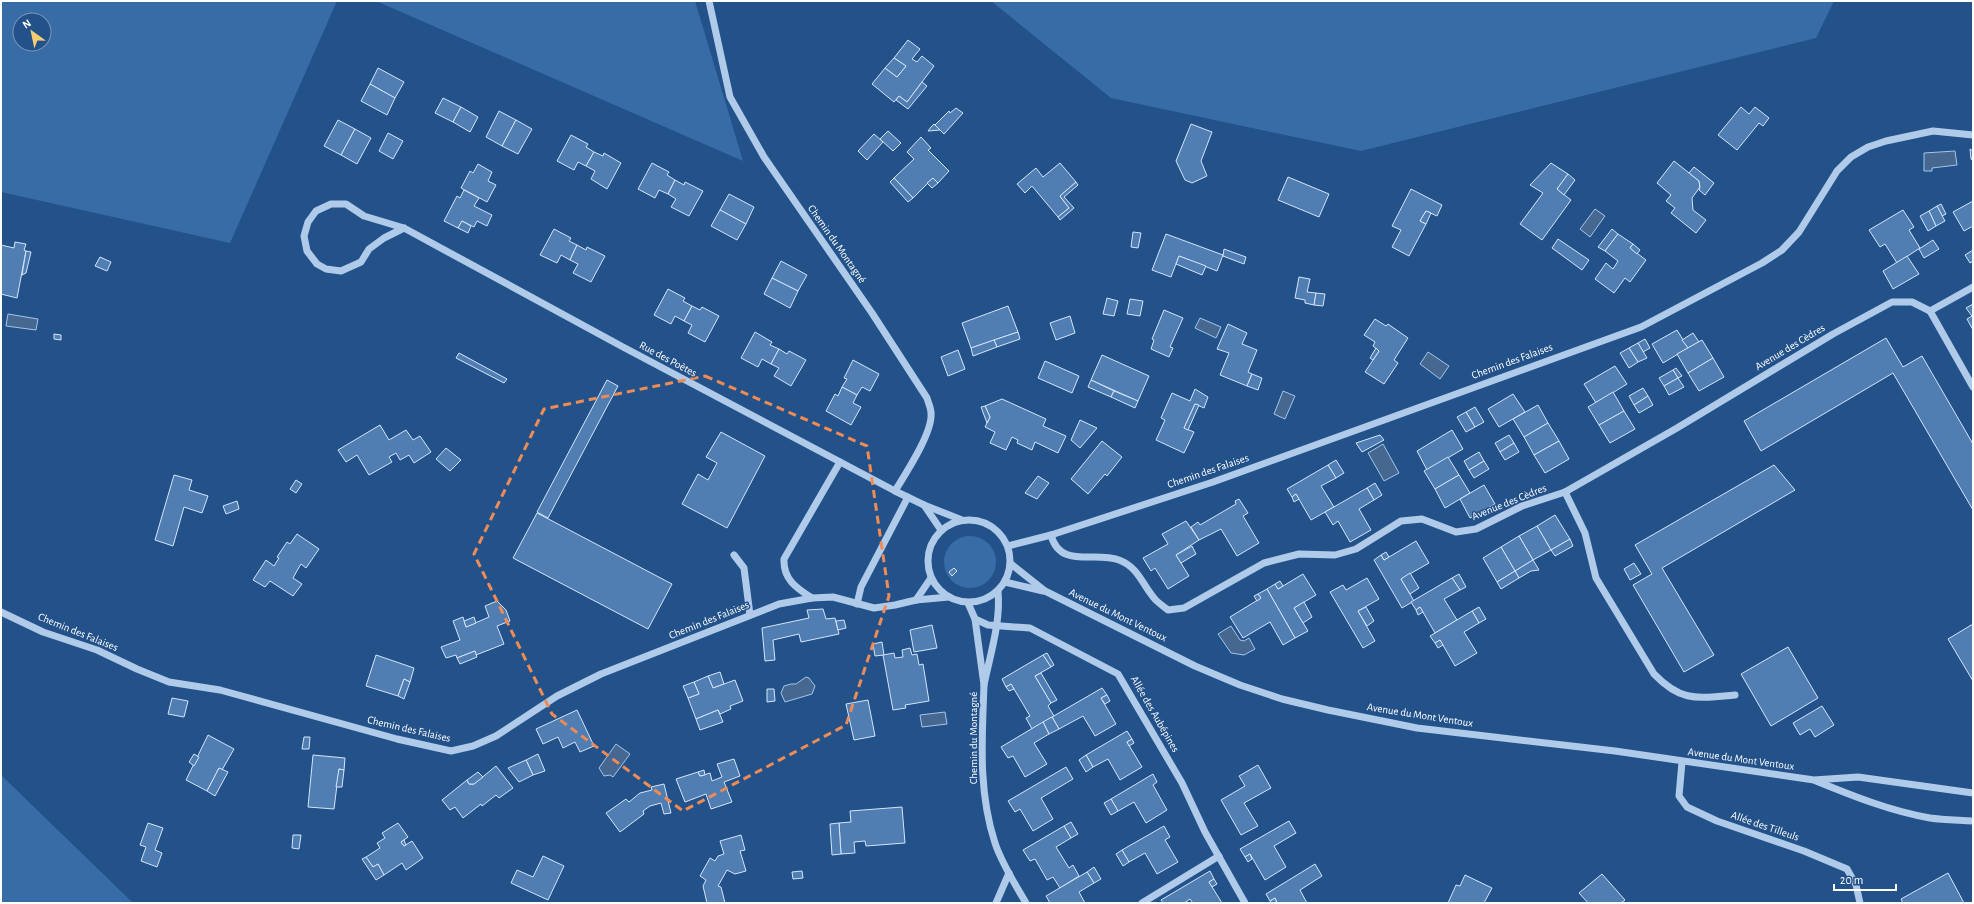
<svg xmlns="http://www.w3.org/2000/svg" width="1974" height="904" font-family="'Alegreya Sans',sans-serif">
  <rect width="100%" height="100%" fill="#23528a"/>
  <g fill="#376ca7" fill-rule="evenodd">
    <path d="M1,1H337L230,243L1,192ZM20,20H44V44H20Z"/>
    <polygon points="376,1 695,1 743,161"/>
    <polygon points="991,1 1834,1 1816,38 1361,151 1111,98"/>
    <circle cx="970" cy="562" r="26"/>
    <polygon points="1,775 133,903 1,903"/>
  </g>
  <g fill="#466890" stroke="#a4c6eb">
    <polygon points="1955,151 1957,165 1932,168 1932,171 1924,171 1924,153"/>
    <polygon points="1595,209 1605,216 1590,237 1580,229"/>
    <polygon points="8,314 38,319 36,330 6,326"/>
    <polygon points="1200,318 1221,327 1216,338 1195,328"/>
    <polygon points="1428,352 1449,366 1440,379 1420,364"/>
    <polygon points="1283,391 1295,396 1285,419 1274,414"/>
    <polygon points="1383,444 1399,473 1384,481 1368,453"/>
    <polygon points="1231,626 1240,640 1244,641 1249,638 1255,649 1244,655 1231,653 1218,634"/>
    <polygon points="806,677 809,678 815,686 812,694 785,702 781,693 784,686 791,684 796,684"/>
    <polygon points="945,712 947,724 922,727 920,715"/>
    <polygon points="616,744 630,754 613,777 610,775 604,776 599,768"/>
  </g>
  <g fill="#507eb3" stroke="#d5e5f8">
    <polygon points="908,40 920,49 912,59 917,62 922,56 934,66 907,102 899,96 894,102 872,84 885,68 897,77 906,66 894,58"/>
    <polygon points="894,58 906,66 897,77 885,68"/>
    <polygon points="378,68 404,82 395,98 370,84"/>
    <polygon points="922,82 927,86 908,109 896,100 899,96 907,102"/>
    <polygon points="370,84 395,98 387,115 361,101"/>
    <polygon points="443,98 461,107 453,122 435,113"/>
    <polygon points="461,107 478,117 470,132 453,122"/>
    <polygon points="1741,107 1749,114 1755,107 1769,118 1763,126 1759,123 1737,150 1718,135"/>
    <polygon points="956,108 963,113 944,134 935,125 949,111 950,113"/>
    <polygon points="499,111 516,120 502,146 486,137"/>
    <polygon points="338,120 355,129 341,155 324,146"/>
    <polygon points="516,120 532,129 518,154 502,146"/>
    <polygon points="934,124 940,130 928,131 931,127"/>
    <polygon points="1191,124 1212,132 1201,161 1207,176 1192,183 1185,180 1176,161"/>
    <polygon points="355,129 371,138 357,164 341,155"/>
    <polygon points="888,131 901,143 893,151 880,139"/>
    <polygon points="388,133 403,141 393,159 379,151"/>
    <polygon points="874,134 883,142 867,160 858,151"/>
    <polygon points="571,135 588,144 586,147 594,152 586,166 578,162 574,170 557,161"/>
    <polygon points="921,137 931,148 928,150 949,171 938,183 933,178 913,198 894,178 914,159 907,152"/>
    <polygon points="1970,149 1973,151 1972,160 1971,159"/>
    <polygon points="594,152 603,156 604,153 621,163 607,189 591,179 595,171 586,166"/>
    <polygon points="1674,161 1699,181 1700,187 1692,198 1693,210 1706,220 1696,233 1671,213 1675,208 1666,201 1671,195 1657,183"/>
    <polygon points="652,163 669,172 667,175 675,180 668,194 659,190 655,198 638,189"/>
    <polygon points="1060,163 1076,182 1060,196 1069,208 1058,217 1032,186 1025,193 1017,184 1036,168 1043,177"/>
    <polygon points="1551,163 1568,174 1557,189 1571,200 1542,240 1520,224 1543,193 1530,185"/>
    <polygon points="478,164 492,172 488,181 496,185 487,202 461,188 470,171 473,173"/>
    <polygon points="1694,167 1714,183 1705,195 1699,190 1700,187 1699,181 1689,173"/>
    <polygon points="1568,174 1575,180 1564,195 1557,189"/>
    <polygon points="1288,177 1329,194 1319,217 1278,200"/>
    <polygon points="894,178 913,198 908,202 890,182"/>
    <polygon points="933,178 938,183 932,188 927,183"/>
    <polygon points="675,180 684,185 685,182 703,191 689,216 671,207 676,199 668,194"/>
    <polygon points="1076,182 1078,185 1064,197 1074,208 1060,220 1058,217 1069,208 1060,196"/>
    <polygon points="1411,189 1442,205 1437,216 1426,211 1420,221 1426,224 1409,256 1392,247 1401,230 1392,226"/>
    <polygon points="464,190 479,198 474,206 492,215 487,226 477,221 474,227 462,221 458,228 444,221 457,196 460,198"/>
    <polygon points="729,194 754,207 746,224 720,210"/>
    <polygon points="1973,201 1973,226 1964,231 1953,212"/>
    <polygon points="1941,204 1946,214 1942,216 1937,206"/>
    <polygon points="1937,206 1945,221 1936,226 1929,211"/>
    <polygon points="720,210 746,224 737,240 711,226"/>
    <polygon points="1903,210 1914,227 1909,230 1920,248 1897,263 1885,244 1880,247 1869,230"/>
    <polygon points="1426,211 1431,213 1426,224 1420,221"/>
    <polygon points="1929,211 1936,226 1928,231 1920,216"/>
    <polygon points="462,221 471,226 468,233 458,228"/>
    <polygon points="554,229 571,238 569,241 577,245 570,260 561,255 557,263 540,255"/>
    <polygon points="1612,229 1618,234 1605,251 1598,247"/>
    <polygon points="1133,232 1141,233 1138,248 1131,247"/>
    <polygon points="1166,234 1223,255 1217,271 1179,256 1171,277 1152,270"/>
    <polygon points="1618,234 1633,244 1630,248 1646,260 1630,282 1625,278 1614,293 1595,279 1606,263 1613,269 1618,261 1605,251"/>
    <polygon points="1558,239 1589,260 1582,270 1552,248"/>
    <polygon points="1933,240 1939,249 1924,258 1919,249"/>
    <polygon points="15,242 26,244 24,250 26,251 17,298 1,294 1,245 14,248"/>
    <polygon points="1633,244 1640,250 1637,254 1630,248"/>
    <polygon points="577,245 586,250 587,247 605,256 591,282 573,273 578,264 570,260"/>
    <polygon points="1224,249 1246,257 1244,264 1223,256"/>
    <polygon points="1973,250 1973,261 1970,263 1965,255"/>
    <polygon points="26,251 31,252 26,273 22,275"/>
    <polygon points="1179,256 1206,266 1202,275 1176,264"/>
    <polygon points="1907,256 1919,274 1893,289 1883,271"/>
    <polygon points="100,257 111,262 107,271 95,266"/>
    <polygon points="781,261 807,275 798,291 772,278"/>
    <polygon points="1299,277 1310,279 1307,292 1316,293 1314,305 1305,303 1305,300 1295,298"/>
    <polygon points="772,278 798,291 790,308 764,294"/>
    <polygon points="668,289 685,298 683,301 692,306 684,321 675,316 671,324 654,315"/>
    <polygon points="1316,293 1325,294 1323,306 1314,305"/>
    <polygon points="1107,298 1118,301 1114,316 1103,314"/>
    <polygon points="1130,299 1143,301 1140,316 1127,314"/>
    <polygon points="1973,304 1973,330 1967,319 1972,316 1966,308"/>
    <polygon points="692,306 700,310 702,307 719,316 705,342 688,333 692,325 684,321"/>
    <polygon points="1008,306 1018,332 971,348 962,323"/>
    <polygon points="1164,310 1183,318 1170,347 1173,348 1169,357 1151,349 1154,340 1152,339"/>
    <polygon points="1070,316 1075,333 1056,340 1050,323"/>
    <polygon points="1375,319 1386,326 1388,324 1408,338 1394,360 1398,363 1384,384 1365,372 1379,351 1373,346 1375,342 1364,335"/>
    <polygon points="1228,324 1247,333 1242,344 1257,350 1248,372 1252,374 1247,386 1220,375 1229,353 1217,349"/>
    <polygon points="1677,330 1688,348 1663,363 1652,344"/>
    <polygon points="755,332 772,342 770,345 779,349 771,364 762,359 758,367 741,358"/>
    <polygon points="1018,332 1020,339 997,347 994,340"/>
    <polygon points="1693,333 1699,342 1688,348 1682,340"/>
    <polygon points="54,334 61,335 61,340 54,339"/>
    <polygon points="1886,338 1903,367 1922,356 1973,444 1973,510 1893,373 1761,451 1744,421"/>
    <polygon points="1645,339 1650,348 1643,352 1638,343"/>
    <polygon points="994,340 997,347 973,356 971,348"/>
    <polygon points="1702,340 1713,358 1688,373 1677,354"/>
    <polygon points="1638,343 1647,358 1638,362 1629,348"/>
    <polygon points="1376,348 1379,351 1373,360 1370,358"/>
    <polygon points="1629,348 1638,362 1629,368 1620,353"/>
    <polygon points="779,349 787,354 789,351 806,360 791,386 774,376 779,368 771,364"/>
    <polygon points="958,350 965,369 948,376 941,357"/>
    <polygon points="459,353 507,379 504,383 456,358"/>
    <polygon points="1102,355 1149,376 1138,401 1091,380"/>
    <polygon points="1713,358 1724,377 1699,391 1688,373"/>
    <polygon points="853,360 879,374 870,391 862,387 857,395 842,387 847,379 844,378"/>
    <polygon points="1045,361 1079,376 1072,393 1038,378"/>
    <polygon points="1615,366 1627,384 1596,403 1584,384"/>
    <polygon points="1676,368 1682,376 1678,378 1673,370"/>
    <polygon points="1673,370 1678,378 1664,386 1659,378"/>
    <polygon points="1252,374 1262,378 1258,390 1247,386"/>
    <polygon points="1678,378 1684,387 1669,395 1664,386"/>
    <polygon points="607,380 618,386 548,518 537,512"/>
    <polygon points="1091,380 1114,391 1111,397 1088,387"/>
    <polygon points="842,387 857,395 853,403 861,407 851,425 826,411 835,394 838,396"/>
    <polygon points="1643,388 1648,396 1634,405 1629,396"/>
    <polygon points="1195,389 1208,397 1204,408 1195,404 1184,428 1194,432 1184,453 1156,440 1165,420 1161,418 1172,393 1190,401"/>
    <polygon points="1114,391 1138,401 1135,408 1111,397"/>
    <polygon points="1613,392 1624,411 1599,425 1588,407"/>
    <polygon points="1513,394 1525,412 1499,427 1488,409"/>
    <polygon points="1648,396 1653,405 1639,413 1634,405"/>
    <polygon points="1002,399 1046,419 1043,426 1066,436 1058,453 1035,442 1032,450 1017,443 1018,440 1012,437 1006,450 990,443 995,432 985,427 990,417 985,406"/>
    <polygon points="1195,404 1199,405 1188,430 1184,428"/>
    <polygon points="1538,405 1548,423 1524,437 1513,419"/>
    <polygon points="985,406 990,417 987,423 981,407"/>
    <polygon points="1475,407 1484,422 1475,427 1466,412"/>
    <polygon points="1624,411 1635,429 1610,443 1599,425"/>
    <polygon points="1466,412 1475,427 1466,432 1457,417"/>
    <polygon points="1080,420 1097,428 1080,448 1071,440"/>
    <polygon points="1548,423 1559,441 1534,455 1524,437"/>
    <polygon points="380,425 389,440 406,430 413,440 420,436 431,452 414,463 409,455 400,460 396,453 389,457 392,462 369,475 357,455 346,462 338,450"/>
    <polygon points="1452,430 1463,449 1427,470 1417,451"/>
    <polygon points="721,432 765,456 727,528 682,504 698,474 708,480 717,463 706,457"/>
    <polygon points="1380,435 1384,440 1362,452 1356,443"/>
    <polygon points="1509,435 1514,443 1500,452 1495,443"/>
    <polygon points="1102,441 1122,457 1107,476 1105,474 1088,494 1071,479"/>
    <polygon points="1559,441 1569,459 1545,473 1534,455"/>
    <polygon points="1514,443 1519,452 1505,460 1500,452"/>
    <polygon points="446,448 461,460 450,471 436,459"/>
    <polygon points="1479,452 1484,461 1469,470 1464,461"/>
    <polygon points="1448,457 1459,475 1435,489 1424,471"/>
    <polygon points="1336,460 1344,473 1336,478 1328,465"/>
    <polygon points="1484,461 1489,469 1474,478 1469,470"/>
    <polygon points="1328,465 1336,478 1321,486 1334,507 1311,520 1296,494 1292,497 1287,489"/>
    <polygon points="1774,465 1795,490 1662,568 1714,655 1684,672 1633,585 1652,574 1635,545"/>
    <polygon points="174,475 192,480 189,490 208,496 202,513 184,507 173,546 155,540"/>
    <polygon points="1459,475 1470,493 1445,508 1435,489"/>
    <polygon points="1038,476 1049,483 1037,499 1025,493"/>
    <polygon points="296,480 302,484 296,493 290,489"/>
    <polygon points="1375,483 1382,495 1374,500 1367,488"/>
    <polygon points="1484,485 1495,504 1470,518 1460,499"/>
    <polygon points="1367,488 1374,500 1359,509 1371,530 1350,542 1338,521 1333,525 1325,512"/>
    <polygon points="1296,494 1299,499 1294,502 1292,497"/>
    <polygon points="1239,499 1248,513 1243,516 1259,543 1237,556 1221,529 1199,540 1191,527 1198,522 1200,525 1236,504 1235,501"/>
    <polygon points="237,501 239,509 226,514 223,506"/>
    <polygon points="537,513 672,584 648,629 513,558"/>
    <polygon points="1555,515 1570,539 1551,550 1537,526"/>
    <polygon points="1186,521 1199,540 1176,555 1189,576 1168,589 1155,568 1151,571 1143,558 1168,544 1162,534"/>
    <polygon points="1537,526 1551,550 1533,560 1519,536"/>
    <polygon points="297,534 319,549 306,568 301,564 298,569 293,578 302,584 293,596 270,581 265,587 253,580 266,560 274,566 279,558 277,557 287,542 290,544"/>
    <polygon points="1519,536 1533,560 1515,571 1501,547"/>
    <polygon points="1570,539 1573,546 1555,556 1551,550"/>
    <polygon points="1416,541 1429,563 1401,579 1414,601 1402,608 1374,560 1381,555 1384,560"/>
    <polygon points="1192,546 1196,554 1181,563 1176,555"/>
    <polygon points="1501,547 1515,571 1497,582 1483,558"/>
    <polygon points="1386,552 1389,557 1384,560 1381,555"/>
    <polygon points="1533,560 1539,570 1531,571 1519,578 1515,571"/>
    <polygon points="1634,563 1641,574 1630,580 1624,569"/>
    <polygon points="954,568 957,571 952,576 949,572"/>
    <polygon points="1515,571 1519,578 1501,589 1497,582"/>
    <polygon points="1410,573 1419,588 1410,594 1401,579"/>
    <polygon points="1303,574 1316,595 1294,608 1308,631 1295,638 1267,589 1275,584 1278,589"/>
    <polygon points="1459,574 1466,587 1460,590 1452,578"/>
    <polygon points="1367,578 1379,599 1358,611 1375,641 1363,648 1330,592 1343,585 1346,590"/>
    <polygon points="1452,578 1460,590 1444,599 1457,620 1435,633 1420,607 1416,610 1411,602"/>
    <polygon points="1280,581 1283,586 1278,589 1275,584"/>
    <polygon points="1267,589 1295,638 1283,645 1270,622 1243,638 1230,617 1261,598 1258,594"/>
    <polygon points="1258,594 1261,598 1257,601 1254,596"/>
    <polygon points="497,601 506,610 510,621 497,626 504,644 476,655 475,651 457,658 456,655 446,658 441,647 460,640 453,621 463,617 466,627 489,617 485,606"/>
    <polygon points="1304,602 1312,617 1303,623 1294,608"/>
    <polygon points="1366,607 1374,621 1367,626 1358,611"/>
    <polygon points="1420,607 1423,612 1418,615 1416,610"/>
    <polygon points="1479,607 1486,619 1479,623 1472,611"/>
    <polygon points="823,609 826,619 835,618 839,634 801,642 799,634 773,640 775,660 765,661 762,628 809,618 807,610"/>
    <polygon points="1472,611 1479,623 1464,632 1477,653 1455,666 1440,640 1435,643 1430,636"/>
    <polygon points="474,617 476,623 466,627 464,621"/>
    <polygon points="844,620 846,628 838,630 836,621"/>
    <polygon points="1973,624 1973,681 1948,639"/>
    <polygon points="932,625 937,648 914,652 910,630"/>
    <polygon points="1440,640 1443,645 1438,648 1435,643"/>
    <polygon points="882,642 884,655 875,656 873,644"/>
    <polygon points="1788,647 1818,698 1771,726 1741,674"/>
    <polygon points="910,648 912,655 917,654 919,665 923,664 929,701 905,705 906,708 893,710 883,655 894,653 895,658 903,657 902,650"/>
    <polygon points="475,651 477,657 460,664 457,658"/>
    <polygon points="1047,653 1054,665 1051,667 1043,655"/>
    <polygon points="376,655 414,668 410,682 404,679 398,696 366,686"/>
    <polygon points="1043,655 1051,667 1035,676 1051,703 1048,706 1054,716 1032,729 1026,718 1030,716 1011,684 1006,687 1002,679"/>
    <polygon points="720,672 724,684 713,688 708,676"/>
    <polygon points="1041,673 1057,700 1051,703 1035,676"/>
    <polygon points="708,676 713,688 735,680 743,701 730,706 731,709 720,714 718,710 696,719 688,698 699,694 694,682"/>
    <polygon points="404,679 410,682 404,699 398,696"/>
    <polygon points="694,682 699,694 688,698 683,686"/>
    <polygon points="1011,684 1014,689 1009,691 1006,687"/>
    <polygon points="1102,688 1107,695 1101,698 1116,724 1095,736 1083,716 1059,729 1052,717"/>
    <polygon points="767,689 774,689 775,701 767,702"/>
    <polygon points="1107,695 1110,701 1105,704 1101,698"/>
    <polygon points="172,698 188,701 184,717 168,714"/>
    <polygon points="868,700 875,736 854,740 846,704"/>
    <polygon points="1822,706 1834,725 1815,737 1810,729 1800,735 1793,723"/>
    <polygon points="577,710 594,746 580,752 575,742 563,748 558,737 543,744 536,729"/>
    <polygon points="718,710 723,722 700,730 696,719"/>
    <polygon points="1052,717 1059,729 1049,734 1043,722"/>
    <polygon points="1043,722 1049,734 1034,743 1047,764 1025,777 1013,756 1008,758 1001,747"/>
    <polygon points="1127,731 1132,739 1127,742 1142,767 1120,780 1108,759 1093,767 1086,755"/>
    <polygon points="208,735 234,749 222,770 219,768 207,791 186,780"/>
    <polygon points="304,737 310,737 309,749 302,749"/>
    <polygon points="1132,739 1134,743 1129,746 1127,742"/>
    <polygon points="194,754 199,757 194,766 189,762"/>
    <polygon points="538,754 545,771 533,775 526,760"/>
    <polygon points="313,755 345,758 344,770 339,769 334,809 308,807"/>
    <polygon points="1086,755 1093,767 1086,772 1079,760"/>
    <polygon points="734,759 740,776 724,782 732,802 711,809 706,794 685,802 676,779 698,772 700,776 710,773 712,781 722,777 717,764"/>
    <polygon points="526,760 533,775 519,782 508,768"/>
    <polygon points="1258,765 1271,788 1244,803 1258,826 1241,835 1221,800 1245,786 1239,776"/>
    <polygon points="496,766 513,788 499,798 496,795 482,806 481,804 463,818 455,807 450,810 442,800 467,780 469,784 474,784"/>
    <polygon points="1066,767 1073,779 1041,798 1053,819 1033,831 1020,809 1015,812 1008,801"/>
    <polygon points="219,768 228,772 215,796 207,791"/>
    <polygon points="339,769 344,770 342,787 336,787"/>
    <polygon points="704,770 705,775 700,776 698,772"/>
    <polygon points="478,772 483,777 474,784 469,784 467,780"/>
    <polygon points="1153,774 1157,782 1153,785 1167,810 1146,823 1134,802 1118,811 1111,799"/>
    <polygon points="664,784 671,813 664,814 661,803 650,806 643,811 644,814 620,832 606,813 626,799 629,802 640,793 652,790 651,787"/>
    <polygon points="1111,799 1118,811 1111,815 1104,803"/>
    <polygon points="902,807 905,843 866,846 865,841 854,842 855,853 841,854 839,823 851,822 850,811"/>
    <polygon points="1289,821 1296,833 1274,846 1286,867 1265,880 1250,854 1245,857 1240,849"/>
    <polygon points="1071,822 1078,834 1071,838 1064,826"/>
    <polygon points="148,823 163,828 155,850 162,853 157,867 141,861 146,847 140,845"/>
    <polygon points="398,823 408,837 401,842 404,846 412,841 423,858 406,870 402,863 384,875 378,864 373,867 366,857 380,848 377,843 385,838 382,833"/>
    <polygon points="839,823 841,854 832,855 830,824"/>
    <polygon points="1064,826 1071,838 1056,847 1069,868 1073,865 1079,876 1060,888 1053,877 1047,880 1035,859 1030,861 1023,850"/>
    <polygon points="1164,826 1170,837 1165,840 1178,862 1157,874 1145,853 1129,862 1122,850"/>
    <polygon points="293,835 301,835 299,849 292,848"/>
    <polygon points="741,835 745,850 740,851 746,871 735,874 727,870 718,886 721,887 725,903 707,903 703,886 706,880 700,876 710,858 715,861 718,856 724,854 720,841"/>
    <polygon points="404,840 406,845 404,846 401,842"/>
    <polygon points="1122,850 1129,862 1123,866 1116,854"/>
    <polygon points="1250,854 1252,859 1248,862 1245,857"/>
    <polygon points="543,856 564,866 548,900 511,883 517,870 533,877"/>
    <polygon points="366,857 373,867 378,864 384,875 376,880 362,859"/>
    <polygon points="1315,864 1322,876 1300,890 1307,903 1277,903 1275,898 1270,901 1266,894"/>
    <polygon points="1094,867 1101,879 1094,883 1087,872"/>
    <polygon points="802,871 803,878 793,879 792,872"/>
    <polygon points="1210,871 1214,879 1209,882 1222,903 1193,903 1190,899 1184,903 1163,903 1161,900"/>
    <polygon points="1087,872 1094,883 1079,892 1085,903 1050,903 1046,896"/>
    <polygon points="1948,873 1964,903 1903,903 1901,899"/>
    <polygon points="1602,874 1625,900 1621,903 1588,903 1579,893"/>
    <polygon points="1465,875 1492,888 1484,903 1448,903 1456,885 1460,886"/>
    <polygon points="1214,879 1217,884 1212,887 1209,882"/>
    <polygon points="1275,898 1277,903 1271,903 1270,901"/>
  </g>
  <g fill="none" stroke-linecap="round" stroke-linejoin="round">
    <g stroke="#b0cbea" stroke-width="7">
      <path d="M709,1L730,97L764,157L872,313L927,398C928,402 931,408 931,413C933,432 906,473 895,491"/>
      <polyline points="404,228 384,238 369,249 361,262 341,271 326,269 317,264 307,251 304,236 308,222 316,211 331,204 346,204 364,216 404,228 623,347 895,491 924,505 962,520"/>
      <polyline points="1930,311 1973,387"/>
      <polyline points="1930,311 1973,287"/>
      <path d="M1565,492L1585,533L1596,578L1654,674C1682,703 1698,698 1735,695"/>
      <polyline points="924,505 941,530"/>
      <circle cx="969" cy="561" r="41"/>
      <path d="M1051,535C1060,569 1094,551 1119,560C1138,567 1142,584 1154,598C1157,602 1163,606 1168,610L1184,608L1264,563L1299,554L1335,555L1356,549L1401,521L1422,519L1456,532L1476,529L1522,506L1565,492L1677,428L1833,334L1892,302H1912L1930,311"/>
      <polyline points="1008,546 1051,535 1213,482 1641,327 1762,263 1782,250 1799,232 1837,171 1851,157 1868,147 1886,141 1933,131 1973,135"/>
      <polyline points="734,555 744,568 750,615"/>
      <polyline points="1011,564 1045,591 1195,666 1240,685 1282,699 1328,710 1417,728 1615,751 1814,780 1858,777 1973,793"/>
      <polyline points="1005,582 1043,591"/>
      <path d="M812,598C796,588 783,579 784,559L840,462"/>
      <polyline points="916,600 931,578"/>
      <path d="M968,603L975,619L984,685C990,655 1001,622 998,591"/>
      <polyline points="857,604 861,587 908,497"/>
      <polyline points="1,612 43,632 97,650 137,669 169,682 220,690 397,739 451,751 473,746 496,736 557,696 601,674 779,604 812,598 833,597 874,608 895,605 916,600 949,597"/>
      <polyline points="975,619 988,625 1030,628 1118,674 1182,783 1205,832 1245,903"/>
      <path d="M984,685C982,739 978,791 995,843C1002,864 1015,884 1026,903"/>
      <polyline points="1682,762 1679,796 1687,807 1717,821 1804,851 1847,869 1856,885 1860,903"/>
      <path d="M1816,781C1853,796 1890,811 1930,818C1944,820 1959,820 1973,821"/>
      <polyline points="996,903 1009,873"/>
      <polyline points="1142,903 1219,856"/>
    </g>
  </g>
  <path fill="none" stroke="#ef8b55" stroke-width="3" stroke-dasharray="8 5" stroke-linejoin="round" d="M705,376L867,446L889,596L846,725L683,811L552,714L474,554L544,409Z"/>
  <g text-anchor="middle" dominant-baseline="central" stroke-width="3" stroke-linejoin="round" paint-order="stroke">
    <g font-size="11" fill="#fff" stroke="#23528a">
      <text transform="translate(837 244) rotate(55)">Chemin du Montagné</text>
      <text transform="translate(1790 347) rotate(-31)">Avenue des Cèdres</text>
      <text transform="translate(668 359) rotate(28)">Rue des Poètes</text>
      <text transform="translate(1512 361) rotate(-20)">Chemin des Falaises</text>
      <text transform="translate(1208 471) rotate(-19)">Chemin des Falaises</text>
      <text transform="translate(1509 502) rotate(-22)">Avenue des Cèdres</text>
      <text transform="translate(1118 615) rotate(26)">Avenue du Mont Ventoux</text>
      <text transform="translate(709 620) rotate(-22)">Chemin des Falaises</text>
      <text transform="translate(78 632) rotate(22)">Chemin des Falaises</text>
      <text transform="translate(1155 714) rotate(60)">Allée des Aubépines</text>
      <text transform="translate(1420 715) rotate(9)">Avenue du Mont Ventoux</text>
      <text transform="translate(409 729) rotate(13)">Chemin des Falaises</text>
      <text transform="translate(973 738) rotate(-90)">Chemin du Montagné</text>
      <text transform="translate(1741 759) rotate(8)">Avenue du Mont Ventoux</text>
      <text transform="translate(1765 826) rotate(19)">Allée des Tilleuls</text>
    </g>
  </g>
  <rect width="1974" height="904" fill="none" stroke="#ffffff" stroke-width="4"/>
  <g transform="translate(32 32) rotate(327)"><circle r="19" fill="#23528a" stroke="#7b97b9"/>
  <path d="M0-3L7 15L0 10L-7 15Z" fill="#f5cd73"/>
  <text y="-6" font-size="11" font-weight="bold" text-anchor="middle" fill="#ffffff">N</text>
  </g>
  <path d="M1834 884v6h62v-6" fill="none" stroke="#ffffff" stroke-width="2"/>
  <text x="1840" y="884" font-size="12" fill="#ffffff" stroke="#23528a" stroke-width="3" paint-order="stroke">20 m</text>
</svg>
